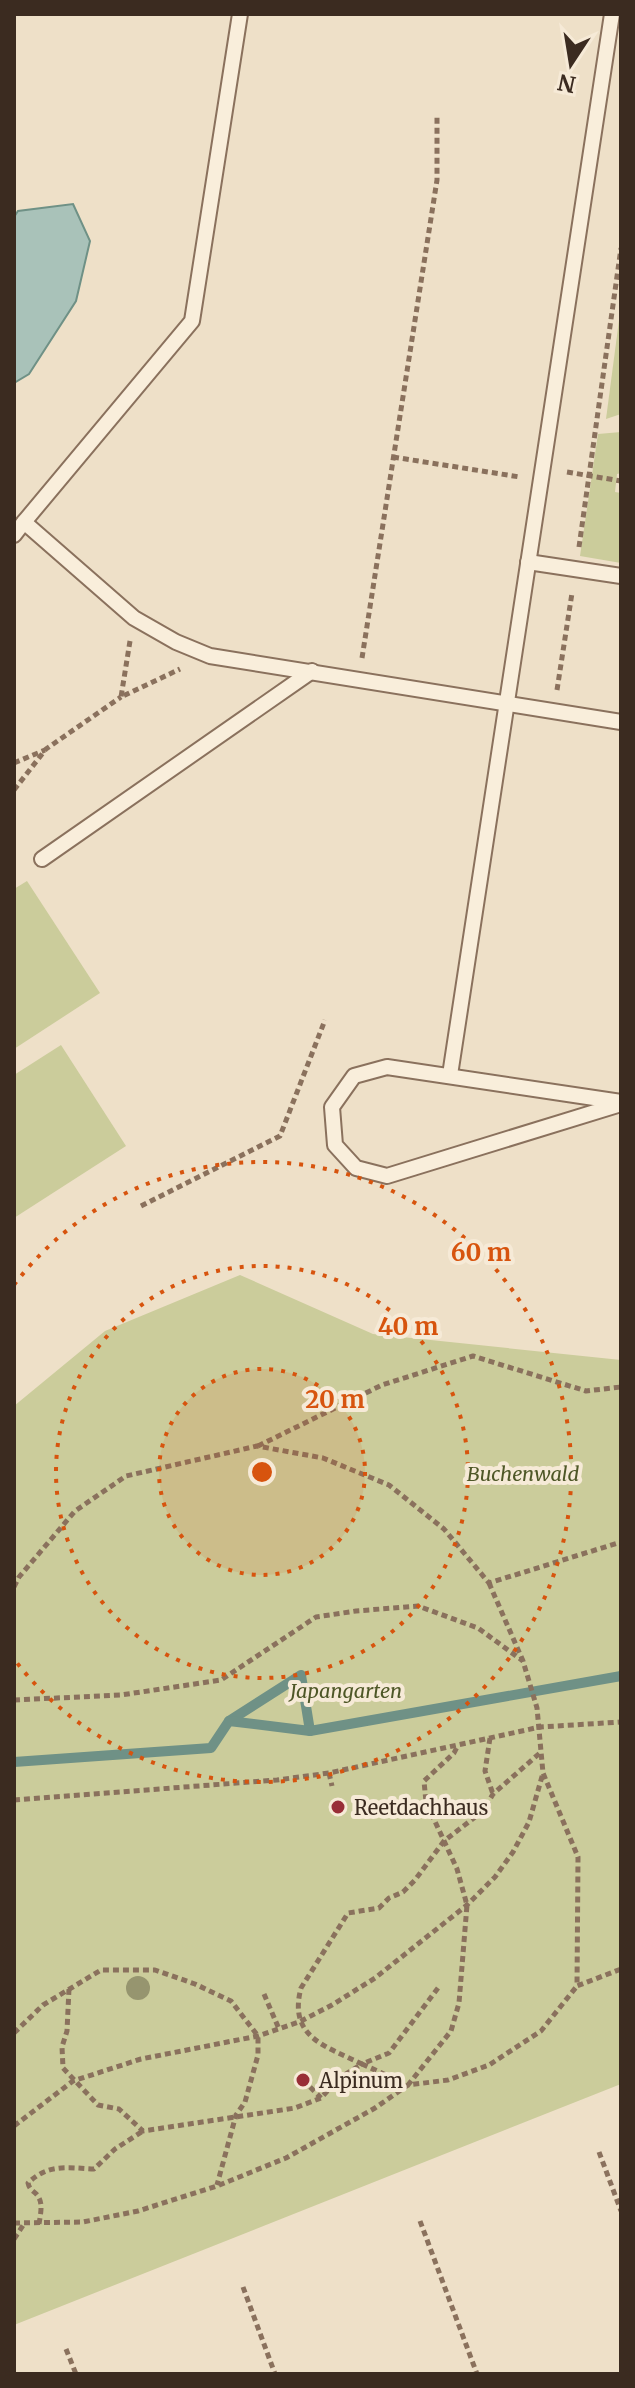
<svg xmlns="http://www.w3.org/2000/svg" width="635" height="2388" font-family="Merriweather,serif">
  <rect width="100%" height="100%" fill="#eee0c8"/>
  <g fill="#cbcc9b">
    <polygon points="621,305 621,414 606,419"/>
    <polygon points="621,432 621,473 617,474 615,492 621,493 621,563 580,556 598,434"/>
    <polygon points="27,881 100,993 14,1049 14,889"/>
    <polygon points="61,1045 126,1146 14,1218 14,1075"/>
    <polygon points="240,1275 373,1334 621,1360 621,2084 14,2325 14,1406 105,1331"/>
  </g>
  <polygon fill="#a9c2b9" stroke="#6f9186" stroke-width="2" points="73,204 90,241 76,301 29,374 14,383 14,217 18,211"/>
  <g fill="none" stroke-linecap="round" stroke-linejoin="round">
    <g stroke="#6f9186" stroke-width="10">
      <polyline points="229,1721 301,1675 310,1731"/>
      <polyline points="14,1762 211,1748 229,1721 310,1731 621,1676"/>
    </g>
    <defs>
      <g id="lane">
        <polyline points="24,522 192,321 240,14"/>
        <polyline points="14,535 24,522 134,618 176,642 210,656 621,722"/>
        <polyline points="528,562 621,576"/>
        <polyline points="42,859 312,671"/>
        <polyline points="450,1075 612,14"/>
        <polyline points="621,1102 387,1067 354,1076 332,1107 335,1145 356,1168 387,1176 621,1104"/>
      </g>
    </defs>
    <use href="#lane" stroke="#8a715d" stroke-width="18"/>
    <g stroke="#8a715d" stroke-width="5" stroke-dasharray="6 4" stroke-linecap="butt">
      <polyline points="393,457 520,477"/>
      <polyline points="567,472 621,481"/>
      <polyline points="579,547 621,248"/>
      <polyline points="130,641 121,697 180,669"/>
      <polyline points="362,658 437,180 437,116"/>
      <polyline points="557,690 572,593"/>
      <polyline points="14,763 45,750"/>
      <polyline points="14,790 46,749 121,697"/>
      <polyline points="141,1206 280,1136 325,1020"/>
      <polyline points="258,1446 382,1385 473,1356 586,1391 621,1387"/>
      <polyline points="489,1583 523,1661 537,1708 543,1773 578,1857 577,1986 621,1969"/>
      <polyline points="14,1587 19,1577 75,1511 126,1476 257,1446 323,1458 389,1485 444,1529 489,1583 621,1542"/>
      <polyline points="14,1700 121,1695 221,1680 316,1617 356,1611 418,1606 478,1628 523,1661"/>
      <polyline points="490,1738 485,1771 493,1794"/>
      <polyline points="329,1773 332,1786"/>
      <polyline points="14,1800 277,1780 329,1773 540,1727 621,1722"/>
      <path d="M438,1988L389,2053L362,2064C325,2046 288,2037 301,1988L348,1913L379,1908L389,1898L403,1892L415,1880L444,1841L483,1811L493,1794L541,1752"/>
      <polyline points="69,1989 67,2031 62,2047 63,2068 98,2105 119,2109 143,2131 295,2108 321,2098 338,2079 362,2064 408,2085 451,2031 459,2003 467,1905 457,1869 426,1802 424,1781 454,1753 458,1745"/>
      <polyline points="264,1994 279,2029"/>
      <polyline points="14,2033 43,2005 101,1970 155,1970 195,1984 231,2001 258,2036 258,2055 245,2102 236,2115 217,2185"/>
      <polyline points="303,2080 321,2098"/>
      <polyline points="14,2126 73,2081 141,2059 258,2036 299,2022 332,2005 375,1978 467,1905 495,1877 513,1852 529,1822 543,1773"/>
      <polyline points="599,2152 621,2211"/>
      <polyline points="420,2221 477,2374"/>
      <polyline points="14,2223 83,2222 138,2211 217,2186 286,2158 375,2108 408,2085 448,2080 489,2065 541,2031 577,1986"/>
      <path d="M39,2224C40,2217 43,2205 39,2198C36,2191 30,2192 28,2183C49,2163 68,2168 94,2169L115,2149L143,2131"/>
      <polyline points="14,2239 24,2224"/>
      <polyline points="243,2287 275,2374"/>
      <polyline points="66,2349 76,2374"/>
    </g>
    <use href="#lane" stroke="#f9eedb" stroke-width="14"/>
  </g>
  <circle fill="#96956f" cx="138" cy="1988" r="12"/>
  <circle cx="262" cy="1472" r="103" fill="#d7540e" fill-opacity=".12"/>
  <g fill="none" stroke="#d7540e" stroke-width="4" stroke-dasharray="4 8">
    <circle cx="262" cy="1472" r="103"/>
    <circle cx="262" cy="1472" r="206"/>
    <path d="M14 1285A310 310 0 1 1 14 1659"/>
  </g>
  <g fill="#982e37" stroke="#f6ead7" stroke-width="3">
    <circle cx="338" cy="1807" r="8"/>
    <circle cx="303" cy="2080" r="8"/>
  </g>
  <g text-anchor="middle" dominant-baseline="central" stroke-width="8" stroke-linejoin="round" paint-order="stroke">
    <g font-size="20" font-style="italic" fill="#4e5727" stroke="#f6ead7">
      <text x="523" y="1473">Buchenwald</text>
      <text x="346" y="1690">Japangarten</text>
    </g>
    <g font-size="20" fill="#3b2b20" stroke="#f6ead7" text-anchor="start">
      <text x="354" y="1807">Reetdachhaus</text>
      <text x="319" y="2080">Alpinum</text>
    </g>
  </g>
  <circle cx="262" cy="1472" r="12" fill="#d7540e" stroke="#f6ead7" stroke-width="4"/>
  <g font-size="24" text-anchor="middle" font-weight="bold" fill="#d7540e" stroke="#f6ead7" stroke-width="8" stroke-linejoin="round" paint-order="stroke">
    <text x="481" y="1261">60 m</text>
    <text x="408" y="1335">40 m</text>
    <text x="335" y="1408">20 m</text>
  </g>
  <rect width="635" height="2388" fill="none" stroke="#3b2b20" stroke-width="32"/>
  <g transform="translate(571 64) rotate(192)" stroke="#f6ead7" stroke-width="6" paint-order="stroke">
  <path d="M0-6L14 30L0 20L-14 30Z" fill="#3b2b20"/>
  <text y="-12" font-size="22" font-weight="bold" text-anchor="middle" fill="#3b2b20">N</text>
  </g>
</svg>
